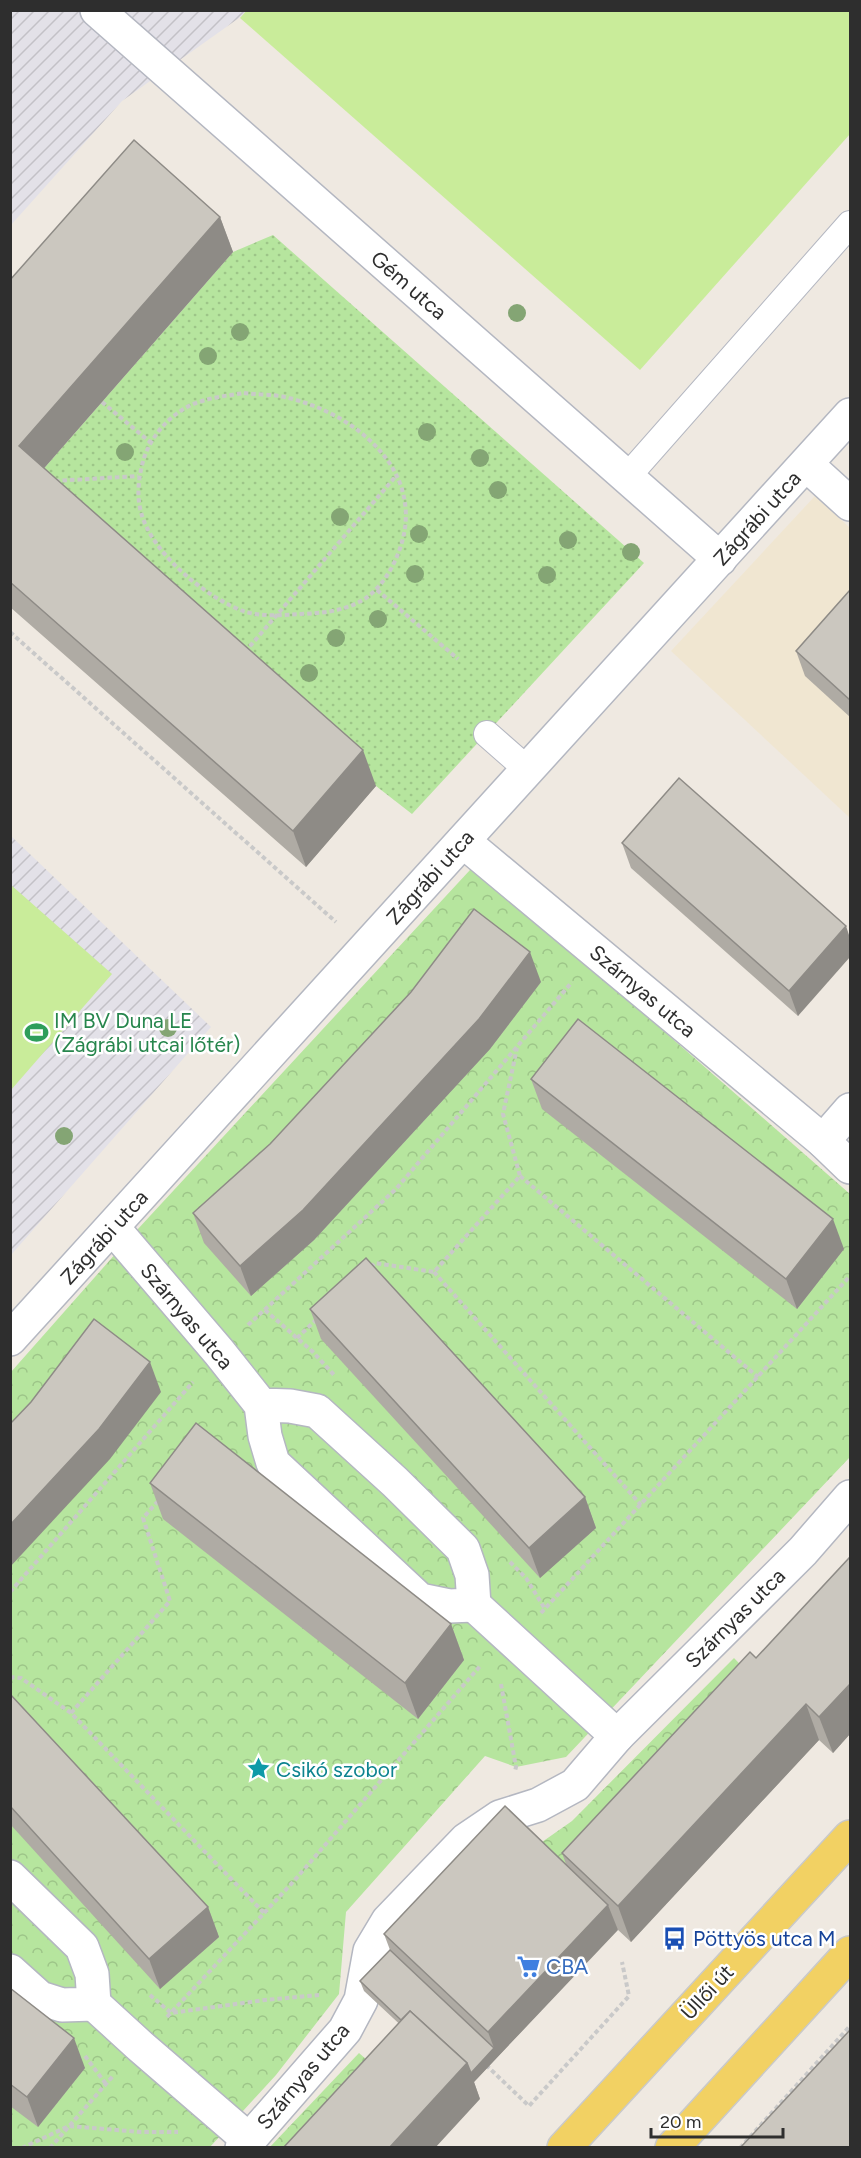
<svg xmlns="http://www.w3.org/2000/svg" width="861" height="2158" font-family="Figtree,sans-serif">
  <defs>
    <pattern id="industrial-furrows" width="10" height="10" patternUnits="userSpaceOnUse" patternTransform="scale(1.5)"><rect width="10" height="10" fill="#e3e1e8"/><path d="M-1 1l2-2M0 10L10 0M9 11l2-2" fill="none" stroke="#c3c1c7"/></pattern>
    <pattern id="park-crowns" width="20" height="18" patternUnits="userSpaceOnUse" patternTransform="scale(1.5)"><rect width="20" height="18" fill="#b6e59e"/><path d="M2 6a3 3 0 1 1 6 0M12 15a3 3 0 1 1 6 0" fill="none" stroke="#9dc588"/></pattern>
    <pattern id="garden-dots" width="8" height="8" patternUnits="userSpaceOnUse" patternTransform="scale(1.5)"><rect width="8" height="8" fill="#b6e59e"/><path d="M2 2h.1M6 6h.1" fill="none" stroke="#9dc588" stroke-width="1.8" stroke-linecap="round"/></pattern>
  </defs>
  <rect width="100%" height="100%" fill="#efe9e1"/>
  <g fill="url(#industrial-furrows)">
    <polygon points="11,11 247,11 239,18 122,101 11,225"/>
    <polygon points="11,836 211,1027 11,1255"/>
  </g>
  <polygon fill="#f0e6d1" points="815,496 850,528 850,818 671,651"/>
  <g fill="url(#park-crowns)">
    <polygon points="482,857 628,1000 850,1194 850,1457 566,1757 516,1767 485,1756 346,1912 339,1994 276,2075 210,2147 11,2148 11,1372 125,1243"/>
    <polygon points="734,1658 763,1688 575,1889 532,1849 572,1821"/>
    <polygon points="359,2053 391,2081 329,2147 269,2148"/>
  </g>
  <polygon fill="url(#garden-dots)" points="273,235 644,563 412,814 376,786 32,482 233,252"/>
  <g fill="#c9ec9a">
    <polygon points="247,10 850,11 850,134 640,370 240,18"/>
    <polygon points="11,885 112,974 11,1090"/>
  </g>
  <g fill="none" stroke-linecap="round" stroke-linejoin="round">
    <defs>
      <g id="lane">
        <polyline points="627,477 850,224"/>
        <polyline points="487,734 528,770"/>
      </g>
      <g id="street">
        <polyline points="97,10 720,559"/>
        <polyline points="806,464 850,504"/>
        <polyline points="463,841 823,1141 850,1167"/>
        <polyline points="823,1141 850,1110"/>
        <polyline points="113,1228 219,1352 261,1405 265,1436 273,1463 420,1600 449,1606 474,1605 472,1575 463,1549 395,1482 317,1411 290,1406 261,1405"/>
        <polyline points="10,1339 850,415"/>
        <polyline points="474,1605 617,1736"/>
        <polyline points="10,1877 82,1947 92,1974 94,2004 62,2005 40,1998 10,1971"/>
        <polyline points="94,2004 140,2046 249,2140"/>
        <polyline points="242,2148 345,2030 361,2000 370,1951 388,1921 466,1840 500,1817 538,1805 575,1785 617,1736 803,1551 850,1497"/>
      </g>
      <g id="primary">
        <polyline points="564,2148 850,1837"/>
        <polyline points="672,2148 850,1953"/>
      </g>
    </defs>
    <use href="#lane" stroke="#b4b7c1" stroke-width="28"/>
    <use href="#street" stroke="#b4b7c1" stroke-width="36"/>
    <use href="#primary" stroke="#c9c9c9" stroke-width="36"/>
    <g stroke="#c9c9c9" stroke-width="4" stroke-dasharray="4.5 3" stroke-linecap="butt">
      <path d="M244,393C258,395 275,394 289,398C354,414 423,468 402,542C396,563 384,585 366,598C346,611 324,613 301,614C283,615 263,617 246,612C207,599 151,553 141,512C136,494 139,475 144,458C151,437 167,418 187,407C204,398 225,396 244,393Z"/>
      <polyline points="102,402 150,442"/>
      <polyline points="55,481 138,476"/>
      <polyline points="377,590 458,659"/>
      <polyline points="10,632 336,922"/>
      <polyline points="245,652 396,476"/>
      <polyline points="520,1176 758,1377"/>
      <polyline points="371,1267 375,1263 434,1272 520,1176 503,1114 517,1048"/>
      <polyline points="434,1272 641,1505"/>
      <polyline points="265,1310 313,1352 334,1375"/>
      <polyline points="248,1325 396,1189 572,982"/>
      <polyline points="297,1338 318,1318"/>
      <polyline points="510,1562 526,1578 545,1609"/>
      <polyline points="10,1592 193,1382"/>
      <polyline points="541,1613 850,1276"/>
      <polyline points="10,1677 21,1678 71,1713 264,1913"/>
      <polyline points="501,1684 516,1767 515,1771"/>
      <polyline points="71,1713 170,1601 143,1518 159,1500"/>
      <polyline points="150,1995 171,2013 265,2000 319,1995"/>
      <polyline points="167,2017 293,1882 481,1665"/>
      <polyline points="85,2056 106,2084"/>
      <polyline points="486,2065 529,2106 629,1996 622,1962"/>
      <polyline points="22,2148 69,2126 141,2132 178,2132"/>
      <polyline points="50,2148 113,2076"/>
      <polyline points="740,2148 850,2026"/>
    </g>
    <use href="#lane" stroke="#fff" stroke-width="26"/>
    <use href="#street" stroke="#fff" stroke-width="33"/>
    <use href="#primary" stroke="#f2d163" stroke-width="33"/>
  </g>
  <g fill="#84a574">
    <circle cx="517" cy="313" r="9"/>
    <circle cx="240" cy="332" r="9"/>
    <circle cx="208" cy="356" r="9"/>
    <circle cx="427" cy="432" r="9"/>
    <circle cx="125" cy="452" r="9"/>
    <circle cx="480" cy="458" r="9"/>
    <circle cx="498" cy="490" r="9"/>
    <circle cx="340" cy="517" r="9"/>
    <circle cx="419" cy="534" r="9"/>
    <circle cx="568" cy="540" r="9"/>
    <circle cx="631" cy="552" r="9"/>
    <circle cx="415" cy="574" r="9"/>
    <circle cx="547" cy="575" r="9"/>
    <circle cx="378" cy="619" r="9"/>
    <circle cx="336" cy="638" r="9"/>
    <circle cx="309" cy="673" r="9"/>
    <circle cx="168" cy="1028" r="9"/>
    <circle cx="64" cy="1136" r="9"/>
  </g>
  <g fill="#afaba4">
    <polygon points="220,217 233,252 44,468 376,786 306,867 10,607 10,280"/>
    <polygon points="850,590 850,717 805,676 796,651"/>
    <polygon points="622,843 846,926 798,1016 631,868"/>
    <polygon points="541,982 490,1049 314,1240 251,1296 204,1243 193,1213"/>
    <polygon points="531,1079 844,1249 797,1309 542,1109"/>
    <polygon points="310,1309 585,1497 596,1528 540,1578 321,1339"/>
    <polygon points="150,1483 451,1624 464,1660 418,1719 163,1519"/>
    <polygon points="850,1557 850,1734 833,1753 819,1740 631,1942 617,1929 474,2082 480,2099 364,1991 360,1981 390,1950 384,1934 566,1864 562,1853 756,1658"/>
    <polygon points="10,1694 208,1907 219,1937 160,1989 10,1824"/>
    <polygon points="10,1988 85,2068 38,2127 10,2106"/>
  </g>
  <g fill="#8e8b86">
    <polygon points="220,217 233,252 32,482 19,446"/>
    <polygon points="363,750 376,786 306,867 293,831"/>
    <polygon points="846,926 850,938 850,957 798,1016 789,991"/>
    <polygon points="530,952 541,982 490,1049 314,1240 251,1296 240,1266"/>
    <polygon points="833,1219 844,1249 797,1309 786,1279"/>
    <polygon points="150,1362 161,1392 110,1459 10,1567 10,1525"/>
    <polygon points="585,1497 596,1528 540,1578 529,1548"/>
    <polygon points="451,1624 464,1660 418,1719 405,1683"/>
    <polygon points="850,1684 850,1734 833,1753 819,1717"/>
    <polygon points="806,1704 819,1740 631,1942 618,1906"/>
    <polygon points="608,1905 618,1930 474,2082 480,2099 435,2148 389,2148 467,2063 494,2048 488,2032"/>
    <polygon points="208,1907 219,1937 160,1989 149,1959"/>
    <polygon points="74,2038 85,2068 38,2127 27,2097"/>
  </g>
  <g fill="#cbc7bf" stroke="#8e8b86" stroke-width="1.5">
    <polygon points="134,140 220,217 19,446 363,750 293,831 10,582 10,280"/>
    <polygon points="850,590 850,700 796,651"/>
    <polygon points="679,778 846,926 789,991 622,843"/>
    <polygon points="474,909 530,952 479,1019 303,1210 240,1266 193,1213 270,1144 411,992"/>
    <polygon points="578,1019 833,1219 786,1279 531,1079"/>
    <polygon points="366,1258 585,1497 529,1548 310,1309"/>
    <polygon points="94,1319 150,1362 99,1429 10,1525 10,1424 31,1402"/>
    <polygon points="196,1423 451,1624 405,1683 150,1483"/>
    <polygon points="850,1557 850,1684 819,1717 806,1704 618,1906 562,1853 750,1652 756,1658"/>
    <polygon points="10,1694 208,1907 149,1959 10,1806"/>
    <polygon points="505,1806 608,1905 488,2032 384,1934"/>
    <polygon points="390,1950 494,2048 471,2073 467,2063 410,2011 401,2020 360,1981"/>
    <polygon points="10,1988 74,2038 27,2097 10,2084"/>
    <polygon points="410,2011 467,2063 389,2148 283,2148"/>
    <polygon points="850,2030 850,2148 740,2148"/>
  </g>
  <defs>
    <symbol id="stadium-bare" viewBox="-9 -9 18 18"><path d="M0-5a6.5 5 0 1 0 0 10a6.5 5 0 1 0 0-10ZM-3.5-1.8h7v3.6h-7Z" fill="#2e9e5b" stroke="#fff" stroke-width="2.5" paint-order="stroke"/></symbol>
    <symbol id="sight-bare" viewBox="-9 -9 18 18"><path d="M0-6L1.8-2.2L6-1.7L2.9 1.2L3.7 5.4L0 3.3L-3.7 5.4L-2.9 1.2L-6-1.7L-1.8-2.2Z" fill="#0f9aa8" stroke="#fff" stroke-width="2.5" paint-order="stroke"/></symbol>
    <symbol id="bus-bare" viewBox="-9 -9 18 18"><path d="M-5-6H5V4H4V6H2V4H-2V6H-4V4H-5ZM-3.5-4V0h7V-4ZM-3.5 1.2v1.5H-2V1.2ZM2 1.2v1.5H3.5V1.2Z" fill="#1a4fb4" stroke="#fff" stroke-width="2.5" paint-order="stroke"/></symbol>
    <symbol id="supermarket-bare" viewBox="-9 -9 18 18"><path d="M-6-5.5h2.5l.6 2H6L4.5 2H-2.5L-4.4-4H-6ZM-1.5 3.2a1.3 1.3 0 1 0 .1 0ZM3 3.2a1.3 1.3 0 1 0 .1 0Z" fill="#3f7fe0" stroke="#fff" stroke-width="2.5" paint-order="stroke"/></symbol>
  </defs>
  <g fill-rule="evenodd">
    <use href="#stadium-bare" x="20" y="1016" width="33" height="33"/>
    <use href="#sight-bare" x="242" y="1752" width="33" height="33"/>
    <use href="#bus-bare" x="658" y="1922" width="33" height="33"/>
    <use href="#supermarket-bare" x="512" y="1950" width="33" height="33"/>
  </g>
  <g text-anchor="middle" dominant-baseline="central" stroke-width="5" stroke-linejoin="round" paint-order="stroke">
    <g font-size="21" fill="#2e2e2e" stroke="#fff">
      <text transform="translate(409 285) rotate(41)">Gém utca</text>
      <text transform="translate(757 518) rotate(-48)">Zágrábi utca</text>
      <text transform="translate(430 877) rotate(-48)">Zágrábi utca</text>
      <text transform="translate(643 991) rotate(40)">Szárnyas utca</text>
      <text transform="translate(104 1237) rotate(-48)">Zágrábi utca</text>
      <text transform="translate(187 1316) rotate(50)">Szárnyas utca</text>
      <text transform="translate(735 1618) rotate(-45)">Szárnyas utca</text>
      <text transform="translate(707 1992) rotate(-47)">Üllői út</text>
      <text transform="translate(303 2076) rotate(-50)">Szárnyas utca</text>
    </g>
    <g font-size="21" fill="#27864d" stroke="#fff" text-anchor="start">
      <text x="54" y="1020">IM BV Duna LE<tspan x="54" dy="24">(Zágrábi utcai lőtér)</tspan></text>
    </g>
    <g font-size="21" fill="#0d838f" stroke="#fff" text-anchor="start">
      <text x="276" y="1769">Csikó szobor</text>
    </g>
    <g font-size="21" fill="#164399" stroke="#fff" text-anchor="start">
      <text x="693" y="1938">Pöttyös utca M</text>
    </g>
    <g font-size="21" fill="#366cbe" stroke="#fff" text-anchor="start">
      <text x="546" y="1966">CBA</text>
    </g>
  </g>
  <rect width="861" height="2158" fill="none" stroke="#2e2e2e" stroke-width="24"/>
  <path d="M651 2128v9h132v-9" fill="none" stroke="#2e2e2e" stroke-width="3"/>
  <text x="660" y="2128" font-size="18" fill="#2e2e2e" stroke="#ffffff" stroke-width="4.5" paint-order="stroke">20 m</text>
</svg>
